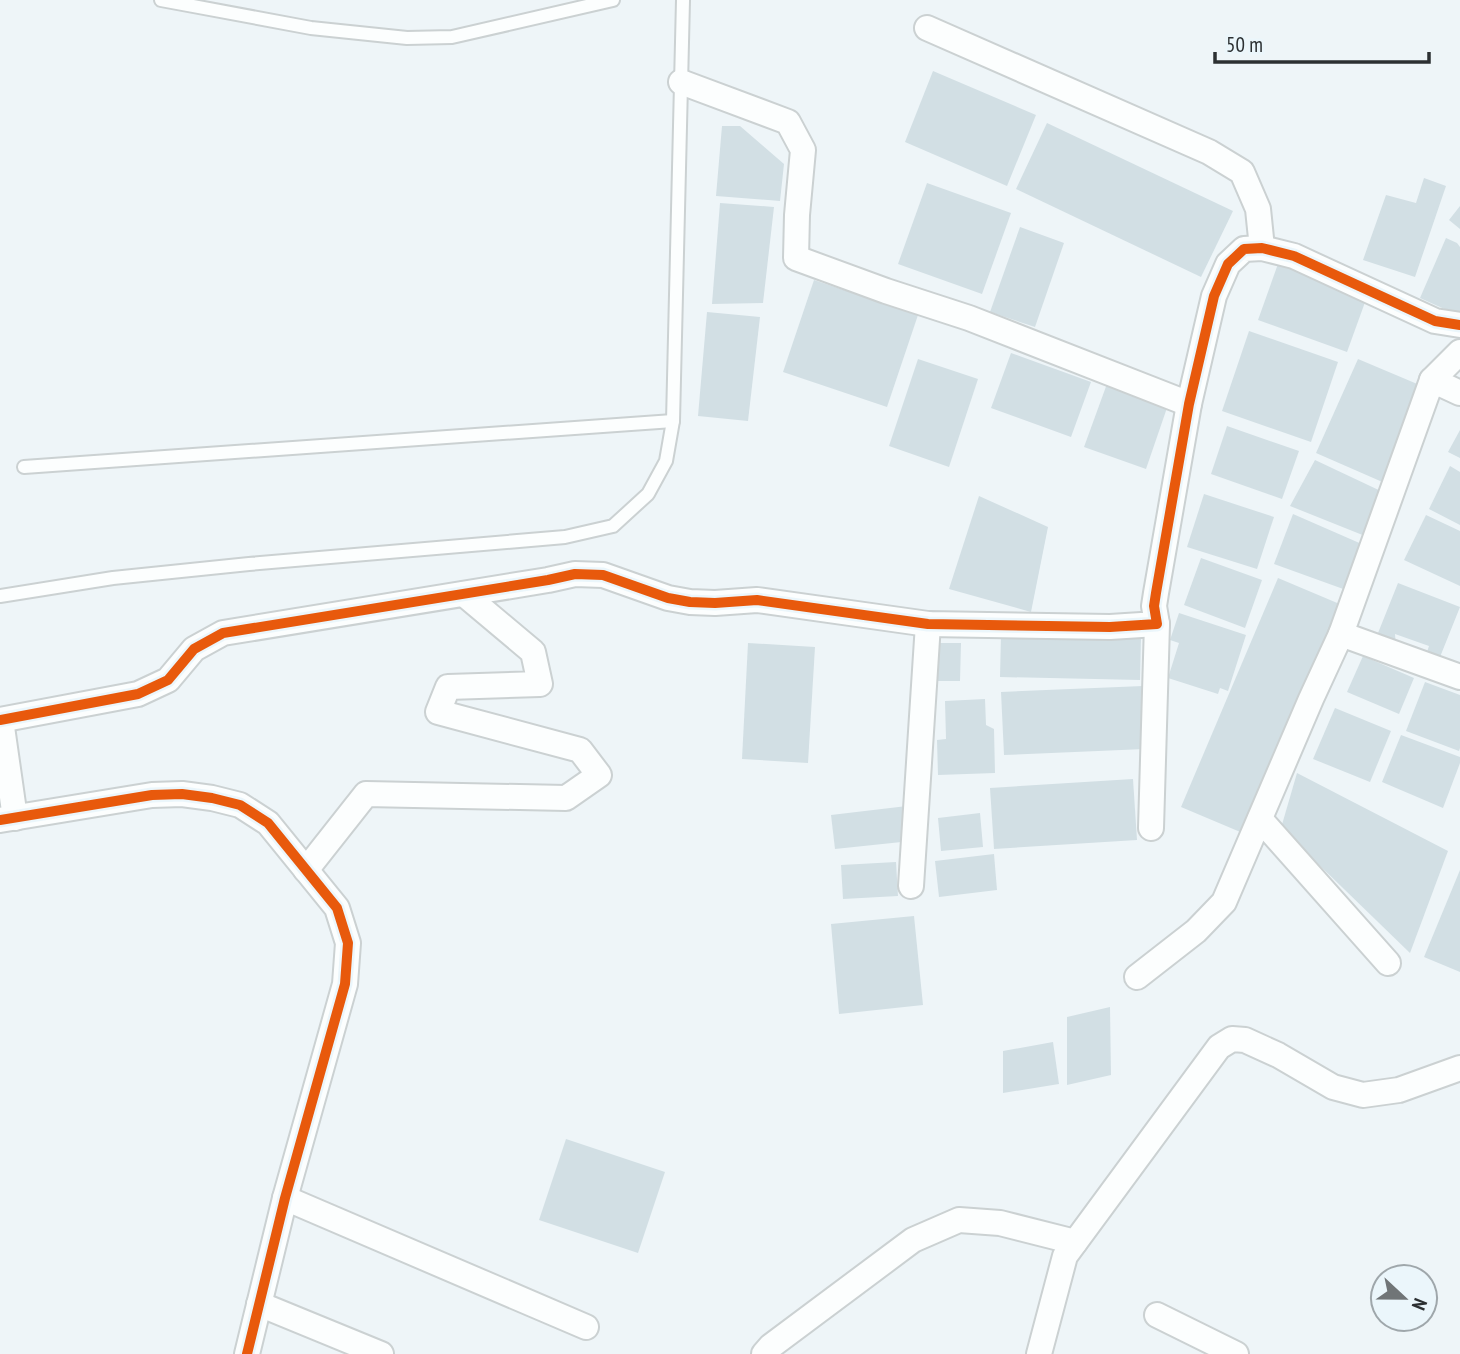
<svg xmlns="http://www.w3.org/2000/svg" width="1460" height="1354" font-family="'PT Sans Narrow',sans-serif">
  <rect width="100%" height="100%" fill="#eef5f8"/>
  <g fill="#d2dfe4">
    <polygon points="933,71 1036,115 1007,186 905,142"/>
    <polygon points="1047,123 1233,211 1201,277 1016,189"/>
    <polygon points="722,126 740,126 784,164 780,201 716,196"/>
    <polygon points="1424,178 1446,186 1415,277 1363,260 1386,195 1416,203"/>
    <polygon points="927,183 1011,213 982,294 898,264"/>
    <polygon points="720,203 774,207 763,303 712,304"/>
    <polygon points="1460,206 1460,229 1449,220"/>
    <polygon points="1020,227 1064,243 1035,327 990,312"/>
    <polygon points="1446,238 1457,243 1460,247 1460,316 1420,298"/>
    <polygon points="1279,261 1368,294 1347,352 1258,320"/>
    <polygon points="814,280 918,315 887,407 783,372"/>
    <polygon points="707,312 760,317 748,421 698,416"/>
    <polygon points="1249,331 1338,362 1311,442 1222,411"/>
    <polygon points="1011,353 1091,382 1071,437 991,408"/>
    <polygon points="918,359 978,379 949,467 889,446"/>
    <polygon points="1358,359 1422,386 1387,484 1316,453"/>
    <polygon points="1108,381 1169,402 1146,469 1084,447"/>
    <polygon points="1227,426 1299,451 1282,499 1211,474"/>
    <polygon points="1460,430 1460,458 1448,452"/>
    <polygon points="1315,460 1385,493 1370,538 1290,506"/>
    <polygon points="1450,466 1460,472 1460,525 1429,509"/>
    <polygon points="1204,494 1274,517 1257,569 1187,547"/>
    <polygon points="979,496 1048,527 1031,612 949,589"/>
    <polygon points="1293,514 1364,545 1346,590 1274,564"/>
    <polygon points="1426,515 1460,531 1460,586 1404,560"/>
    <polygon points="1201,558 1262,580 1245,628 1184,605"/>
    <polygon points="1278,578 1342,605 1245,834 1181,807"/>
    <polygon points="1398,583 1460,607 1438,662 1427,652 1429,646 1395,634 1396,647 1378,633"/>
    <polygon points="1179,613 1246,635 1228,691 1220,688 1218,694 1168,678 1179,643 1170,640"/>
    <polygon points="1001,635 1141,637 1140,680 1000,677"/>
    <polygon points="748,643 815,647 808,763 742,759"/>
    <polygon points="935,643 961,643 960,681 935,681"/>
    <polygon points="1363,656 1414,678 1399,714 1347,692"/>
    <polygon points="1425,682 1460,695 1460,748 1459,751 1406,731"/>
    <polygon points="1143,686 1145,749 1004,755 1001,692"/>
    <polygon points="985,699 986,725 994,729 995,773 938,775 937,740 946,739 945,701"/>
    <polygon points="1335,708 1391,731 1370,782 1313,759"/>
    <polygon points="1401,735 1460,757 1460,763 1443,808 1382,782"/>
    <polygon points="1297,773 1448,851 1410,953 1281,828"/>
    <polygon points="1133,779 1137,840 994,849 990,788"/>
    <polygon points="907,806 911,841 835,849 831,815"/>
    <polygon points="980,813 983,847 941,851 938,818"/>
    <polygon points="994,854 997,890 939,897 935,861"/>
    <polygon points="896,862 898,896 843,899 841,865"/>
    <polygon points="1460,870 1460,972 1424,957"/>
    <polygon points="914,916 923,1005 839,1014 831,924"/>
    <polygon points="1110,1007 1111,1075 1067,1085 1067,1017"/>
    <polygon points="1053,1042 1059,1084 1003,1093 1003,1051"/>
    <polygon points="566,1139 665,1172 638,1253 539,1220"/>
  </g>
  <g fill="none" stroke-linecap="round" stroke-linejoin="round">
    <defs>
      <g id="lane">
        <polyline points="161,0 311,28 407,38 452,37 613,0"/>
        <polyline points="24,467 673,421"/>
        <polyline points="0,596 113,578 249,564 565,537 613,526 648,494 666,461 673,421 683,0"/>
      </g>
      <g id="street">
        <polyline points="927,28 1209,152 1242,172 1258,209 1262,248"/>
        <polyline points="681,82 788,122 803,150 797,215 796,258 886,291 969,318 1189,404"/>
        <polyline points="1432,380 1460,352"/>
        <polyline points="1460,393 1432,380 1341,634 1460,677"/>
        <polyline points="0,720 138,694 168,680 194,649 223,633 548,580 575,574 603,575 668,598 690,602 715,603 757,600 928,624 1110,627 1157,624 1154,606 1156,593 1189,404 1214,296 1228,264 1244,249 1262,248 1294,256 1435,321 1460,325"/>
        <polyline points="1,720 15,818"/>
        <polyline points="1260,819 1388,963"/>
        <polyline points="0,820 152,795 182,794 212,798 240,805 268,823 337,908 348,943 345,984 285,1198 247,1354"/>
        <polyline points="1151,828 1157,624"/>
        <polyline points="306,870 366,794 566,798 599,775 580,750 438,712 448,687 540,684 533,652 464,594"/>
        <polyline points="911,886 928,624"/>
        <polyline points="1137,977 1196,931 1224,902 1311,699 1341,634"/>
        <polyline points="285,1198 586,1327"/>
        <polyline points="259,1304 381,1354"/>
        <polyline points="1157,1315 1236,1354"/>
        <polyline points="764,1354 771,1346 913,1240 959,1220 1000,1223 1075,1242"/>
        <polyline points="1039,1354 1065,1256 1219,1047 1232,1039 1245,1040 1278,1055 1333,1087 1363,1095 1399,1090 1460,1068"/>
      </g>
    </defs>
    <use href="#lane" stroke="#cbd1d2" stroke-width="16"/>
    <use href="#street" stroke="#cbd1d2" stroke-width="28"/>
    <use href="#lane" stroke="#fcfefe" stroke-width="12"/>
    <use href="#street" stroke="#fcfefe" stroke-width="24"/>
    <defs>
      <g id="cycleway">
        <polyline points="0,720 138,694 168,680 194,649 223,633 548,580 575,574 603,575 668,598 690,602 715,603 757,600 928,624 1110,627 1157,624 1154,606 1156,593 1189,404 1214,296 1228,264 1244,249 1262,248 1294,256 1435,321 1460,325"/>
        <polyline points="0,820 152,795 182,794 212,798 240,805 268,823 337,908 348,943 345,984 285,1198 247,1354"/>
      </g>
    </defs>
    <use href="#cycleway" stroke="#ebf6fb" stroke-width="15"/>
    <use href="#cycleway" stroke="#e8590c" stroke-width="10"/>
  </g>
  <g transform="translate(1404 1298) rotate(112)"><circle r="33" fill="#ebf6fb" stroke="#9fa7ab" stroke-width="2"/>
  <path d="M0-5L12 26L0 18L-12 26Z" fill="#707577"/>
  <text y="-10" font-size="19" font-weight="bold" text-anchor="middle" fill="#2c3032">N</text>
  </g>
  <path d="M1215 52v10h214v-10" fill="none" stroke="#2c3032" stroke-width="3.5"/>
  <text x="1226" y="52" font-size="21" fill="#2c3032" stroke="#ebf6fb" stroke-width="5" paint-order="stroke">50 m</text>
</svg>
